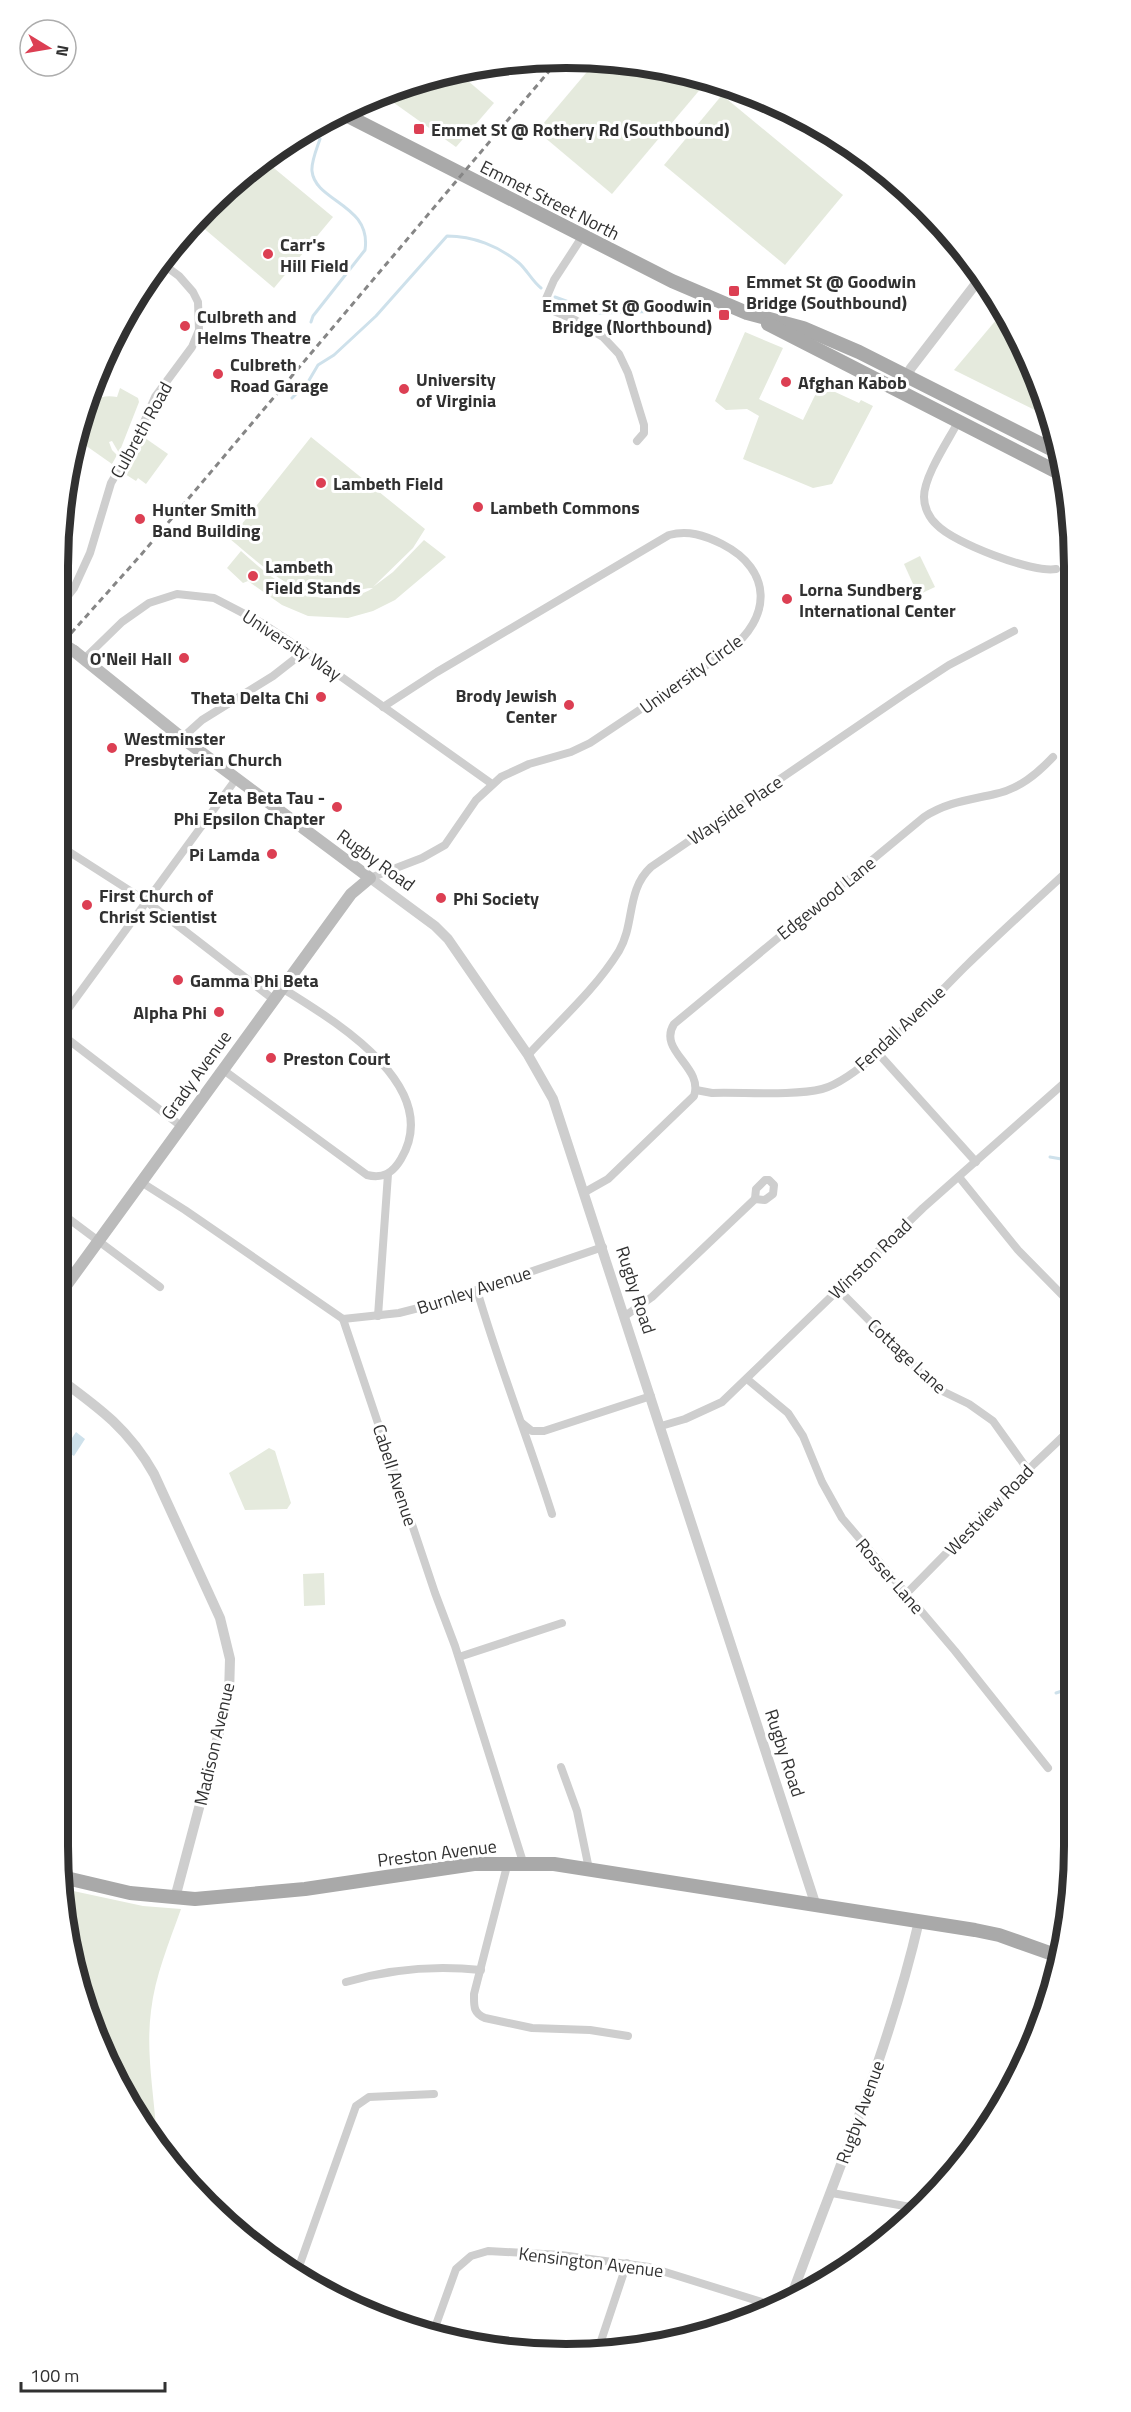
<svg xmlns="http://www.w3.org/2000/svg" width="1131" height="2412" font-family="'Titillium Web',sans-serif">
  <rect width="100%" height="100%" fill="#fff"/>
  <g fill="#e5eadd">
    <polygon points="597,60 664,67 708,80 612,194 537,131"/>
    <polygon points="455,70 494,103 456,147 380,93"/>
    <polygon points="722,95 843,195 785,265 664,165"/>
    <polygon points="263,159 333,217 274,288 194,220 206,206"/>
    <polygon points="1002,313 1035,371 1047,416 954,370"/>
    <polygon points="745,332 783,348 759,399 803,420 820,385 859,403 861,400 873,406 832,484 813,488 743,459 759,416 747,409 726,410 715,401"/>
    <path d="M120,388L138,398L139,402L119,453L112,441L109,442L112,450L117,455L112,464L85,445C79,421 86,391 117,397Z"/>
    <path d="M311,437L425,529L413,548L373,587L393,572L424,540L446,557L395,600L373,611L348,618L308,616L282,605L248,581L243,583L227,568L241,551C270,577 296,600 336,598C349,597 362,595 373,588C359,588 342,597 327,596C289,593 258,562 230,539Z"/>
    <polygon points="145,438 168,454 146,484 138,478 136,481 125,474"/>
    <polygon points="920,556 935,587 918,595 904,564"/>
    <polygon points="269,1448 275,1451 291,1503 287,1509 245,1510 229,1473"/>
    <polygon points="324,1573 325,1605 304,1606 303,1574"/>
    <path d="M64,1889L143,1906L181,1909C169,1943 155,1976 151,2011C146,2049 153,2089 156,2127L152,2138L125,2100L84,2010Z"/>
  </g>
  <polygon fill="#cee1eb" points="76,1432 85,1439 74,1456 64,1450"/>
  <g fill="none" stroke-linecap="round" stroke-linejoin="round">
    <g stroke="#cee1eb" stroke-width="3">
      <polyline points="555,297 599,313 701,310"/>
      <path d="M311,322L313,316L365,250C372,204 315,202 312,171C311,162 317,148 320,139"/>
      <polyline points="1009,340 1020,345"/>
      <path d="M292,398L308,382L318,365L334,355L376,316L447,236C473,236 499,246 519,263C527,270 532,281 541,288"/>
      <polyline points="1050,1157 1067,1160 1072,1158"/>
      <polyline points="1056,1693 1068,1689"/>
    </g>
    <g stroke="#cecece" stroke-width="8">
      <polyline points="582,237 554,280 545,301 549,309 575,320 603,337 619,354 628,373 644,425 644,433 637,441"/>
      <path d="M958,422C948,441 924,476 924,497C924,507 929,518 937,525C954,543 1032,573 1056,569"/>
      <polyline points="57,610 74,588 90,553 111,483 136,440 155,397 192,347 199,330 198,302 193,292 179,276 160,262"/>
      <polyline points="84,659 122,622 149,603 177,594 214,598 262,623 312,656 492,784"/>
      <polyline points="182,738 202,720 273,676 305,651"/>
      <polyline points="57,844 146,901 273,999"/>
      <path d="M370,878L422,858L445,845L476,800L501,777L529,764L571,752L590,743L728,651C772,618 773,570 722,544C704,535 688,530 669,535L437,672L383,707"/>
      <polyline points="57,1024 236,779"/>
      <polyline points="57,1031 181,1126"/>
      <polyline points="877,1052 976,1162"/>
      <path d="M528,1055C558,1022 595,990 619,951C635,924 626,890 651,867L906,693L949,665L1014,631"/>
      <path d="M222,1069L367,1175C383,1179 393,1173 401,1159C445,1085 331,1019 282,988"/>
      <path d="M696,1090L712,1093C742,1092 794,1096 822,1089C863,1078 934,997 967,965C1001,932 1036,900 1071,868"/>
      <polyline points="959,1177 1018,1250 1072,1305"/>
      <polygon points="765,1180 769,1180 774,1185 773,1194 765,1200 755,1199 756,1189"/>
      <polyline points="141,1182 185,1210 343,1319 435,1593 455,1646 523,1862"/>
      <path d="M585,1192L608,1179L694,1096C704,1067 657,1051 674,1024L924,817C947,802 969,800 995,794C1019,789 1037,774 1053,757"/>
      <polyline points="57,1210 160,1287"/>
      <polyline points="838,1289 936,1388 969,1404 993,1421 1028,1470"/>
      <path d="M477,1290C499,1366 528,1438 552,1514"/>
      <polyline points="378,1316 388,1174"/>
      <polyline points="625,1316 652,1297 755,1199"/>
      <polyline points="343,1319 399,1313 442,1302 603,1247"/>
      <polyline points="747,1379 788,1413 803,1436 822,1482 842,1518 955,1651 1048,1768"/>
      <polyline points="522,1423 532,1431 544,1431 651,1396"/>
      <polyline points="661,1426 685,1419 722,1402 923,1208 1071,1077"/>
      <polyline points="906,1594 1034,1464 1073,1427"/>
      <polyline points="459,1657 562,1623"/>
      <polyline points="561,1767 577,1811 589,1869"/>
      <path d="M508,1862L474,1994C474,2006 473,2013 485,2018L532,2028L590,2030L628,2036"/>
      <path d="M346,1982C390,1969 435,1965 481,1970"/>
      <polyline points="832,2193 916,2208"/>
      <polyline points="296,2275 356,2106 369,2097 434,2094"/>
      <polyline points="433,2333 456,2269 471,2256 488,2251 561,2255 649,2267 768,2304 779,2306"/>
      <polyline points="598,2350 627,2263"/>
    </g>
    <g stroke="#cecece" stroke-width="10">
      <polyline points="898,391 911,368 981,277"/>
      <polyline points="370,878 435,926 448,939 528,1055 553,1099 816,1906"/>
      <path d="M57,1377C98,1407 128,1428 154,1474L220,1618L230,1659L229,1695L175,1898"/>
      <path d="M790,2300C836,2174 889,2051 919,1921"/>
    </g>
    <polyline stroke="#bbb" stroke-width="12" points="57,1298 351,894 370,878 182,738 74,651"/>
    <g stroke="#a9a9a9" stroke-width="14">
      <polyline points="340,112 672,281 747,313 803,328 859,352 1057,452"/>
      <polyline points="768,324 1063,475"/>
      <polyline points="62,1877 130,1893 195,1899 305,1889 474,1864 554,1864 975,1930 999,1935 1061,1957"/>
    </g>
    <polyline stroke="#868686" stroke-width="3" stroke-dasharray="6 4.5" stroke-linecap="butt" points="57,649 140,556 561,57"/>
    <polyline stroke="#bbb" stroke-width="12" points="57,640 74,651"/>
  </g>
  <g fill="#dc3f53" stroke="#fff" stroke-width="2">
    <rect x="413" y="123" width="12" height="12" rx="3"/>
    <circle cx="268" cy="254" r="6"/>
    <rect x="728" y="285" width="12" height="12" rx="3"/>
    <rect x="718" y="309" width="12" height="12" rx="3"/>
    <circle cx="185" cy="326" r="6"/>
    <circle cx="218" cy="374" r="6"/>
    <circle cx="786" cy="382" r="6"/>
    <circle cx="404" cy="389" r="6"/>
    <circle cx="321" cy="483" r="6"/>
    <circle cx="478" cy="507" r="6"/>
    <circle cx="140" cy="519" r="6"/>
    <circle cx="253" cy="576" r="6"/>
    <circle cx="787" cy="599" r="6"/>
    <circle cx="184" cy="658" r="6"/>
    <circle cx="321" cy="697" r="6"/>
    <circle cx="569" cy="705" r="6"/>
    <circle cx="112" cy="748" r="6"/>
    <circle cx="337" cy="807" r="6"/>
    <circle cx="272" cy="854" r="6"/>
    <circle cx="441" cy="898" r="6"/>
    <circle cx="87" cy="905" r="6"/>
    <circle cx="178" cy="980" r="6"/>
    <circle cx="219" cy="1012" r="6"/>
    <circle cx="271" cy="1058" r="6"/>
  </g>
  <g text-anchor="middle" dominant-baseline="central" stroke-width="6" stroke-linejoin="round" paint-order="stroke">
    <g font-size="18" font-weight="bold" fill="#313131" stroke="#fff" text-anchor="start">
      <text x="431" y="129">Emmet St @ Rothery Rd (Southbound)</text>
      <text x="280" y="244">Carr's<tspan x="280" dy="21">Hill Field</tspan></text>
      <text x="746" y="281">Emmet St @ Goodwin<tspan x="746" dy="21">Bridge (Southbound)</tspan></text>
      <text x="712" y="305" text-anchor="end">Emmet St @ Goodwin<tspan x="712" dy="21">Bridge (Northbound)</tspan></text>
      <text x="197" y="316">Culbreth and<tspan x="197" dy="21">Helms Theatre</tspan></text>
      <text x="230" y="364">Culbreth<tspan x="230" dy="21">Road Garage</tspan></text>
      <text x="416" y="379">University<tspan x="416" dy="21">of Virginia</tspan></text>
      <text x="798" y="382">Afghan Kabob</text>
      <text x="333" y="483">Lambeth Field</text>
      <text x="490" y="507">Lambeth Commons</text>
      <text x="152" y="509">Hunter Smith<tspan x="152" dy="21">Band Building</tspan></text>
      <text x="265" y="566">Lambeth<tspan x="265" dy="21">Field Stands</tspan></text>
      <text x="799" y="589">Lorna Sundberg<tspan x="799" dy="21">International Center</tspan></text>
      <text x="172" y="658" text-anchor="end">O'Neil Hall</text>
      <text x="557" y="695" text-anchor="end">Brody Jewish<tspan x="557" dy="21">Center</tspan></text>
      <text x="309" y="697" text-anchor="end">Theta Delta Chi</text>
      <text x="124" y="738">Westminster<tspan x="124" dy="21">Presbyterian Church</tspan></text>
      <text x="325" y="797" text-anchor="end">Zeta Beta Tau -<tspan x="325" dy="21">Phi Epsilon Chapter</tspan></text>
      <text x="260" y="854" text-anchor="end">Pi Lamda</text>
      <text x="99" y="895">First Church of<tspan x="99" dy="21">Christ Scientist</tspan></text>
      <text x="453" y="898">Phi Society</text>
      <text x="190" y="980">Gamma Phi Beta</text>
      <text x="207" y="1012" text-anchor="end">Alpha Phi</text>
      <text x="283" y="1058">Preston Court</text>
    </g>
    <g font-size="18" fill="#313131" stroke="#fff">
      <text transform="translate(550 200) rotate(27)">Emmet Street North</text>
      <text transform="translate(141 430) rotate(-61)">Culbreth Road</text>
      <text transform="translate(292 645) rotate(33)">University Way</text>
      <text transform="translate(691 674) rotate(-36)">University Circle</text>
      <text transform="translate(735 810) rotate(-34)">Wayside Place</text>
      <text transform="translate(376 860) rotate(36)">Rugby Road</text>
      <text transform="translate(826 898) rotate(-39)">Edgewood Lane</text>
      <text transform="translate(900 1028) rotate(-43)">Fendall Avenue</text>
      <text transform="translate(196 1075) rotate(-54)">Grady Avenue</text>
      <text transform="translate(870 1259) rotate(-44)">Winston Road</text>
      <text transform="translate(474 1290) rotate(-18)">Burnley Avenue</text>
      <text transform="translate(636 1290) rotate(72)">Rugby Road</text>
      <text transform="translate(907 1356) rotate(43)">Cottage Lane</text>
      <text transform="translate(395 1475) rotate(72)">Cabell Avenue</text>
      <text transform="translate(989 1510) rotate(-46)">Westview Road</text>
      <text transform="translate(890 1576) rotate(49)">Rosser Lane</text>
      <text transform="translate(214 1744) rotate(-77)">Madison Avenue</text>
      <text transform="translate(785 1753) rotate(72)">Rugby Road</text>
      <text transform="translate(437 1853) rotate(-7)">Preston Avenue</text>
      <text transform="translate(860 2112) rotate(-70)">Rugby Avenue</text>
      <text transform="translate(591 2262) rotate(7)">Kensington Avenue</text>
    </g>
  </g>
  <path d="M0 0H1131V2412H0ZM566 68H566A498 498 0 0 1 1064 566V1846A498 498 0 0 1 566 2344H566A498 498 0 0 1 68 1846V566A498 498 0 0 1 566 68Z" fill="#fff" fill-rule="evenodd"/>
  <path fill="none" stroke="#313131" stroke-width="8" d="M566 68H566A498 498 0 0 1 1064 566V1846A498 498 0 0 1 566 2344H566A498 498 0 0 1 68 1846V566A498 498 0 0 1 566 68Z"/>
  <g transform="translate(48 48) rotate(101)"><circle r="28" fill="#ffffff" stroke="#adadad" stroke-width="1.5"/>
  <path d="M0-4.5L10 22L0 15L-10 22Z" fill="#dc3f53"/>
  <text y="-9" font-size="16" font-weight="bold" text-anchor="middle" fill="#313131">N</text>
  </g>
  <path d="M21 2382v9h144v-9" fill="none" stroke="#313131" stroke-width="3"/>
  <text x="30" y="2382" font-size="18" fill="#313131" stroke="#ffffff" stroke-width="4.5" paint-order="stroke">100 m</text>
</svg>
